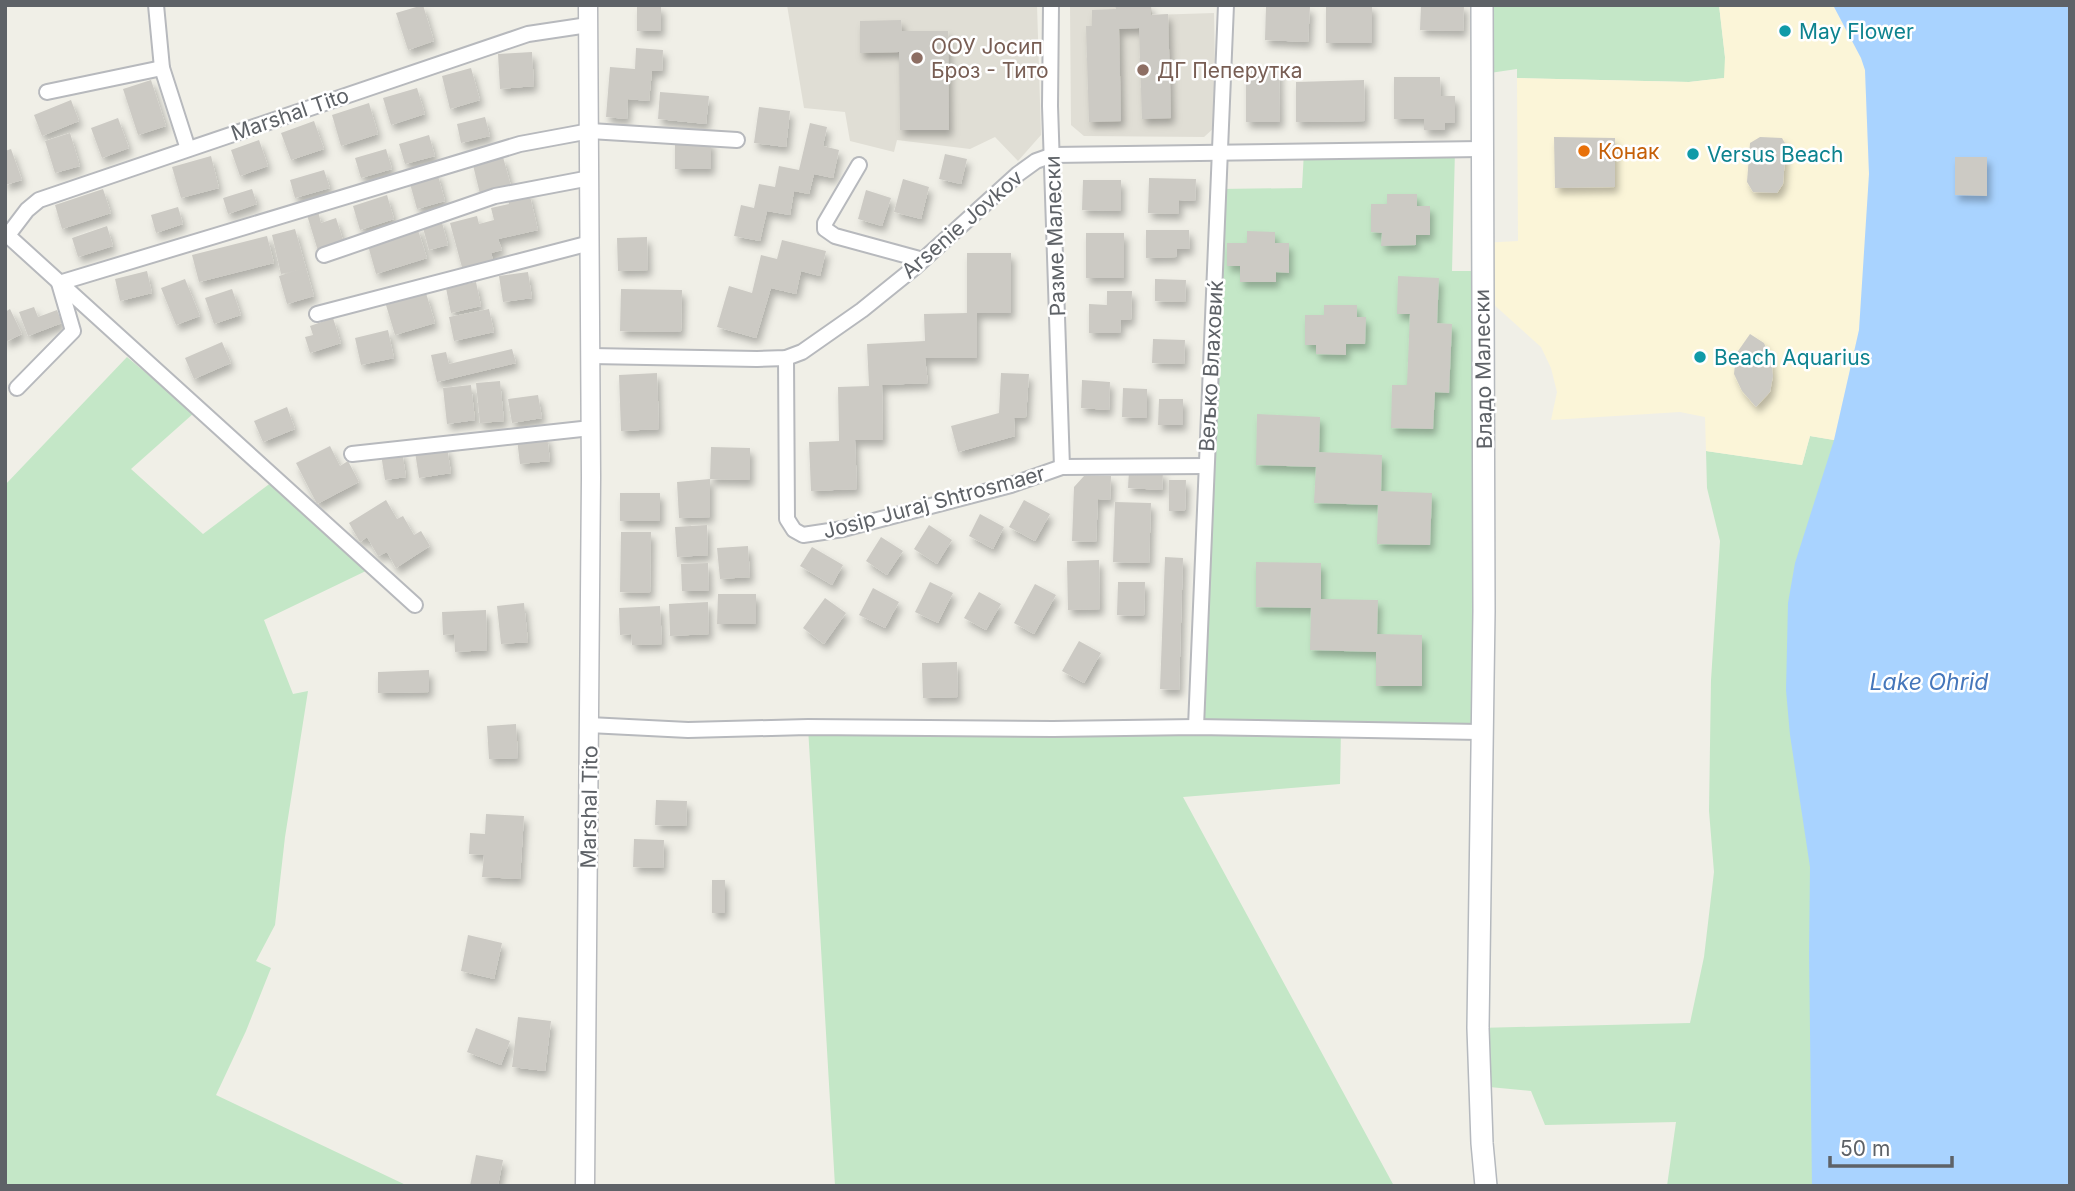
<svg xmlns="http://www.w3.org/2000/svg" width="2075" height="1191" font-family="Inter,sans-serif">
  <defs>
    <filter id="shadow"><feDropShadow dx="3.5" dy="6" stdDeviation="3.5" flood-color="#0004"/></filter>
  </defs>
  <rect width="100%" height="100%" fill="#f0efe7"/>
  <g fill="#e0ded5">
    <polygon points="787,5 1037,5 1041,135 1018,161 995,137 970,149 897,140 894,152 850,141 845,112 804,108"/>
    <polygon points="1070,5 1151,5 1152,15 1214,13 1216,126 1204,137 1084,136 1071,125"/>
  </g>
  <g fill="#c4e7c7">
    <polygon points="1482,5 1719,5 1725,57 1725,78 1689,82 1517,78 1517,69 1483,74"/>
    <polygon points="1455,150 1452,271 1482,271 1480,732 1341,729 1340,784 1183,797 1394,1186 835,1186 808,727 1196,727 1219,189 1302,188 1304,151"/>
    <polygon points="127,357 194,413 131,469 203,534 272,482 370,569 264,620 293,694 308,691 285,837 275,925 256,961 271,968 246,1031 216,1095 408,1186 5,1186 5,485"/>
    <polygon points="1810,436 1834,440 2070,1186 1667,1186 1676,1122 1545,1125 1531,1091 1479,1086 1478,1028 1690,1023 1704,957 1714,872 1709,811 1711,680 1720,541 1707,488 1706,451 1802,465"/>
  </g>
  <polygon fill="#fbf5d8" points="1719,5 1833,5 1861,58 1865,70 1869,174 1865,263 1859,330 1834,440 1810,436 1802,465 1706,451 1705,417 1680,412 1551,420 1557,392 1551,368 1541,347 1481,293 1482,243 1518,241 1517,78 1689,82 1724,78 1725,57"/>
  <polygon fill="#a9d3ff" points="1833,5 2070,5 2070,1186 1812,1186 1809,953 1810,867 1790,735 1786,690 1788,603 1795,563 1834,440 1859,330 1869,174 1865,70 1861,58"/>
  <g fill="#cccac4" filter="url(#shadow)">
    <polygon points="423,5 434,41 408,50 396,13"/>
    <polygon points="1115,5 1151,5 1151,15 1168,14 1171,118 1142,119 1139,28 1119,29 1121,121 1089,122 1086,26 1092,26 1092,10 1116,9"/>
    <rect x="1326" y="5" width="46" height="38"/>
    <polygon points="1421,5 1464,5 1463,31 1420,30"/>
    <rect x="637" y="6" width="24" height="25"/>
    <polygon points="1266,6 1310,7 1308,42 1265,40"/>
    <polygon points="901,20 902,31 948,31 949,130 900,130 899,52 860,53 860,21"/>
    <polygon points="636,48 663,50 662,71 652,71 649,101 628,99 627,119 606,117 610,67 635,69"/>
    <polygon points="532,52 534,86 500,89 498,54"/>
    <polygon points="471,68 480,100 450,109 442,76"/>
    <polygon points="1279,68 1280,122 1246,122 1246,69"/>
    <polygon points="1394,77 1440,77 1441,96 1455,96 1455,123 1445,123 1445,130 1424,130 1424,119 1394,119"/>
    <polygon points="151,80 166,126 138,135 123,89"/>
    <polygon points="1364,80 1365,121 1296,122 1296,82"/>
    <polygon points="417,88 425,114 391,125 383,98"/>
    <polygon points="660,92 709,96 706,124 658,119"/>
    <polygon points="71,100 79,121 42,136 34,115"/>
    <polygon points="369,103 378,134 341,146 332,115"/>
    <polygon points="759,107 790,111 786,147 754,143"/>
    <polygon points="485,117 490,136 461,143 457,124"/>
    <polygon points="118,118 129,148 102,158 91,128"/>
    <polygon points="314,121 324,149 291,160 281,133"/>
    <polygon points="810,123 827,127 823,146 839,150 833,178 814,174 809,194 794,191 790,215 767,211 760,241 734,236 741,205 754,208 759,184 775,187 779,166 799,170"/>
    <polygon points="70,133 80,166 55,173 45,141"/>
    <polygon points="429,135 435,156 405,164 399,144"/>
    <polygon points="1554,137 1615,138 1615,187 1555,188"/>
    <polygon points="1760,137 1782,138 1786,145 1783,184 1777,193 1753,192 1747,182 1750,143"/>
    <polygon points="259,140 268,166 240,176 231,150"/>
    <rect x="675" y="141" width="36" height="28"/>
    <polygon points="11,149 22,180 5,185 5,151"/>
    <polygon points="386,149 392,169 361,178 355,158"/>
    <polygon points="945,154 967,159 961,184 939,179"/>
    <polygon points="211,156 219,188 181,198 172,167"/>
    <polygon points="503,157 511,186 480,194 473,165"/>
    <polygon points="1955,157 1987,157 1987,196 1955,195"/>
    <polygon points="324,170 330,188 295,198 290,180"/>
    <polygon points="437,172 445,201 417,209 409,180"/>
    <polygon points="1149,178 1196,179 1195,201 1179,200 1179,214 1148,213"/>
    <polygon points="903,179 929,187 921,219 894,212"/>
    <polygon points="1083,180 1121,180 1121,211 1082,210"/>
    <polygon points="103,189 111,213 62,229 55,205"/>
    <polygon points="252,189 257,204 228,214 223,198"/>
    <polygon points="866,190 891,198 882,226 858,219"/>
    <polygon points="529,192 538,230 498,239 502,250 491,253 494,263 463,271 450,223 477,216 479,224 494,220 491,208 509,204 507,197"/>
    <polygon points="1387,194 1417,194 1417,206 1430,206 1430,235 1416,235 1416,245 1381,246 1382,233 1371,232 1371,204 1387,204"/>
    <polygon points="387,195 394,219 360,230 353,206"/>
    <polygon points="178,207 183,224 156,233 151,215"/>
    <polygon points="318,211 321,223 336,218 344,243 318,251 307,215"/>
    <polygon points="441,219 448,245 429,250 422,224"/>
    <polygon points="107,226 113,246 78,257 72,238"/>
    <polygon points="417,227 427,258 376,274 367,242"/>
    <polygon points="295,229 314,296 287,304 279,276 298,270 281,274 272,235"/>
    <polygon points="1146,230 1189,230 1190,249 1177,249 1176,257 1146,258"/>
    <polygon points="1247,231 1275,232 1275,243 1289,243 1289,273 1276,272 1276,282 1240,282 1240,266 1227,266 1227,243 1247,243"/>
    <rect x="1086" y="233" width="38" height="45"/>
    <polygon points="267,236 274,263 199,282 192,255"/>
    <polygon points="647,237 648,270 618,271 617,238"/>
    <polygon points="782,240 826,251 820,276 801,271 796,294 771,288 756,338 717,327 729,286 752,293 761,255 777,259"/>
    <polygon points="967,253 1011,253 1011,313 977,313 977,358 925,358 928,383 882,385 883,440 855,440 857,489 811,491 809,442 839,441 838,387 869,386 867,344 925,341 924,314 967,313"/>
    <polygon points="147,271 152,293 120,301 115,279"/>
    <polygon points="528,272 532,298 503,302 499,276"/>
    <polygon points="1398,276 1439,278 1437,323 1452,324 1449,393 1435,392 1433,429 1391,428 1392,385 1407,385 1410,314 1397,314"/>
    <polygon points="185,279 200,316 176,325 161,288"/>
    <polygon points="1155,279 1186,280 1185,302 1155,301"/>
    <polygon points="476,282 481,306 451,313 446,288"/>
    <polygon points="232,289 241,315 214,324 205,298"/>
    <polygon points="621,289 682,290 681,332 620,331"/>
    <polygon points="1107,291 1132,291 1131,320 1121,320 1120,333 1089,333 1089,304 1107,305"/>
    <polygon points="426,293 435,323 395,335 386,305"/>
    <polygon points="1324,305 1357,305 1357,317 1366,317 1365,344 1346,344 1346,355 1316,354 1316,345 1305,345 1305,315 1324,315"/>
    <polygon points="34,307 38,317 57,310 62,323 28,336 19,312"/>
    <polygon points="10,309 22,334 5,342 5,312"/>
    <polygon points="489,309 494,332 454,341 449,317"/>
    <polygon points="333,318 341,343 310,353 305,337 313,335 310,326"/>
    <polygon points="388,330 394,358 361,365 355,338"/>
    <polygon points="1750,334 1764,343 1771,359 1773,376 1770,392 1756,407 1742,391 1734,374 1736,354"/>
    <polygon points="1153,339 1185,340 1184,364 1152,363"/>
    <polygon points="222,342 231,363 194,379 185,358"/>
    <polygon points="512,349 516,363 437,382 431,355 446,352 449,364"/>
    <polygon points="657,373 659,429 621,431 619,375"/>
    <polygon points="1001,373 1029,374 1026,417 1014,418 1015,436 958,452 951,426 999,413"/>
    <polygon points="1082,380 1110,382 1109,410 1081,408"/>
    <polygon points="500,381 504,421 480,423 476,383"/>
    <polygon points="471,385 475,420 447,424 443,388"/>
    <polygon points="1123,388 1147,389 1147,418 1122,417"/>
    <polygon points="538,395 542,418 512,423 508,399"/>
    <polygon points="1159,399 1183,399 1183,425 1158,425"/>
    <polygon points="287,407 295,429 263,442 254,421"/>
    <polygon points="1257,414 1320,417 1319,452 1382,455 1381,491 1432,493 1430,545 1377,544 1378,505 1314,503 1316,467 1256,465"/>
    <polygon points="547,436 550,461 520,464 517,439"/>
    <polygon points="330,446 340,466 348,461 359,482 317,504 296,463"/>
    <polygon points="447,447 451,473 419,478 415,452"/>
    <polygon points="711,447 750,448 750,480 710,479"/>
    <polygon points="402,451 406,477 385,480 381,454"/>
    <polygon points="1129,470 1163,472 1162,490 1128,488"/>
    <polygon points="1084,476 1111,476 1110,500 1098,499 1096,542 1072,541 1074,487"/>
    <polygon points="710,479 710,517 679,518 677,482"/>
    <polygon points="1169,480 1186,480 1185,511 1169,511"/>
    <rect x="620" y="493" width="40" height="28"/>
    <polygon points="386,500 397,519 403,516 414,535 421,531 430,546 396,568 387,552 378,556 367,537 360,542 349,523"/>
    <polygon points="1024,500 1050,514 1035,541 1009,527"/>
    <polygon points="1115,502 1151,503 1149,563 1113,562"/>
    <polygon points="980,514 1004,527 993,549 969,536"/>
    <polygon points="707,525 708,555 677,557 675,527"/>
    <polygon points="929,525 952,540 937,564 914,549"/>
    <polygon points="621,532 651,532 650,593 620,592"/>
    <polygon points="881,537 903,551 887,575 866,561"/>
    <polygon points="748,546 750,577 720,579 717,548"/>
    <polygon points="812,547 843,565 832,585 800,566"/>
    <polygon points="1165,557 1183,558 1179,690 1160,689"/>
    <polygon points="1099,560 1100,609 1068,610 1067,561"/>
    <polygon points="1256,562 1321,563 1321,599 1378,600 1377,634 1422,635 1422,686 1376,686 1376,652 1310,650 1311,608 1256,607"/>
    <polygon points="708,563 709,591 682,591 681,564"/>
    <polygon points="930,582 953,593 938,623 915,612"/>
    <polygon points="1118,582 1145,582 1144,616 1117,615"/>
    <polygon points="1035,584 1056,595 1034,634 1014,623"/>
    <polygon points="873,588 899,602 885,628 859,615"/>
    <polygon points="979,592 1001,604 986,630 964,618"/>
    <polygon points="718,594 756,594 756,624 717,624"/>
    <polygon points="825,598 846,613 824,644 803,628"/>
    <polygon points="708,602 709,634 670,636 669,604"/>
    <polygon points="524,603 528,642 501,644 497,606"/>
    <polygon points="660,606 662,644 632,645 631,634 620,635 619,608"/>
    <polygon points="486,610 487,650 455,652 454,634 443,635 442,612"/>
    <polygon points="1079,641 1101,653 1084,683 1062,671"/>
    <polygon points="957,662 958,697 923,698 922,663"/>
    <polygon points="429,670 429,692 378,693 378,672"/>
    <polygon points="516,724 518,758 489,759 487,726"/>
    <polygon points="656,800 687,801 686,826 655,825"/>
    <polygon points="486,814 524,816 520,879 482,877 484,855 469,854 470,833 485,834"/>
    <polygon points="634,839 664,840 663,868 633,867"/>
    <rect x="712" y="880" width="13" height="33"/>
    <polygon points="468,935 502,943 494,979 461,971"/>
    <polygon points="518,1017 551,1021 545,1071 512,1067"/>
    <polygon points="476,1028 510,1041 501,1065 467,1052"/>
    <polygon points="476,1155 503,1160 498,1186 470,1186"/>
  </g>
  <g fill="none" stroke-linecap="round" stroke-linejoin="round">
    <defs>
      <g id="minor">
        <polyline points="156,5 162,68 188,149"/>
        <polyline points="1051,5 1050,106 1062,467"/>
        <polyline points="47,92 162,68"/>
        <polyline points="859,165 825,223 825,229 835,236 923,260"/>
        <polyline points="5,233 415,605"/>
        <polyline points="8,235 27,210 39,200 528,34 588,25"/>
        <polyline points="324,255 495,196 590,178"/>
        <polyline points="317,314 590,243"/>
        <polyline points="591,356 757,359 786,358 802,352 862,310 914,268 1018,174 1036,161 1053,155 1481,149"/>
        <polyline points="786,358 787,519 794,530 803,535 843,529 1011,485 1062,467 1206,466"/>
        <polyline points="17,388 73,331 59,283 520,144 590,131 737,140"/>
        <polyline points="352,454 591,428"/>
        <polyline points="589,725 688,730 808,727 1053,729 1196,727 1480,732"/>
        <polyline points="1196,727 1226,5"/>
      </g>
      <polyline id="tertiary" points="585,1186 591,477 588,5"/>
      <polyline id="secondary" points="1482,5 1484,611 1478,1028 1482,1143 1486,1186"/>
    </defs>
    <use href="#minor" stroke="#b7b9bd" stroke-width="18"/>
    <use href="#tertiary" stroke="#b7b9bd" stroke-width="21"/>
    <use href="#secondary" stroke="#b5b9be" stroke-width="24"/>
    <use href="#minor" stroke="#fff" stroke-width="14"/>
    <use href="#tertiary" stroke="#fff" stroke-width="18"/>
    <use href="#secondary" stroke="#fff" stroke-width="21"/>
  </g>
  <g fill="#0f9aa8" stroke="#fff" stroke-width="2.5">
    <circle cx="1785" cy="31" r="7"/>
    <circle cx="1693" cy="154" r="7"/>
    <circle cx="1700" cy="357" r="7"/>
  </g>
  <g fill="#8d6e63" stroke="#fff" stroke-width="2.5">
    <circle cx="917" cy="58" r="7"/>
    <circle cx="1143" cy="70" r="7"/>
  </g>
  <circle fill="#e8710a" stroke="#fff" stroke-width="2.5" cx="1584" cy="151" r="7"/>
  <g text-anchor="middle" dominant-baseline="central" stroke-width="5" stroke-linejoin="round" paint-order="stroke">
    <g font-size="21" fill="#0d838f" stroke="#fff" text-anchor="start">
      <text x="1799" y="31">May Flower</text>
      <text x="1707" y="154">Versus Beach</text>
      <text x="1714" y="357">Beach Aquarius</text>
    </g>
    <g font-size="21" fill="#785e54" stroke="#fff" text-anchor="start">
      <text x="931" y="46">ООУ Јосип<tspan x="931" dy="24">Броз - Тито</tspan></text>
      <text x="1157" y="70">ДГ Пеперутка</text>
    </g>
    <g font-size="21" fill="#5e6267" stroke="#fff">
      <text transform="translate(290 114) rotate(-19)">Marshal Tito</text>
      <text transform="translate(962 224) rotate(-41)">Arsenie Jovkov</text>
      <text transform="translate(1055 236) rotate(-92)">Разме Малески</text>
      <text transform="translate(1211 366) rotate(-87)">Вељко Влаховиќ</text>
      <text transform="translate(1483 369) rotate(-91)">Владо Малески</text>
      <text transform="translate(934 502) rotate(-15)">Josip Juraj Shtrosmaer</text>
      <text transform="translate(589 807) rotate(-89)">Marshal Tito</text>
    </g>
    <g font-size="21" fill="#c56008" stroke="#fff" text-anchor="start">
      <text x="1598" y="151">Конак</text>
    </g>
    <g font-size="23" font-style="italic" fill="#4677bb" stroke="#fff">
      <text x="1929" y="682">Lake Ohrid</text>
    </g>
  </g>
  <rect width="2075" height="1191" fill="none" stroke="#5e6267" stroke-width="14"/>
  <path d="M1830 1156v10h122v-10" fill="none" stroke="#5e6267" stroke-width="3.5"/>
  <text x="1840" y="1156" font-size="21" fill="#5e6267" stroke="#ffffff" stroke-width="5" paint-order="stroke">50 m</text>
</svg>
